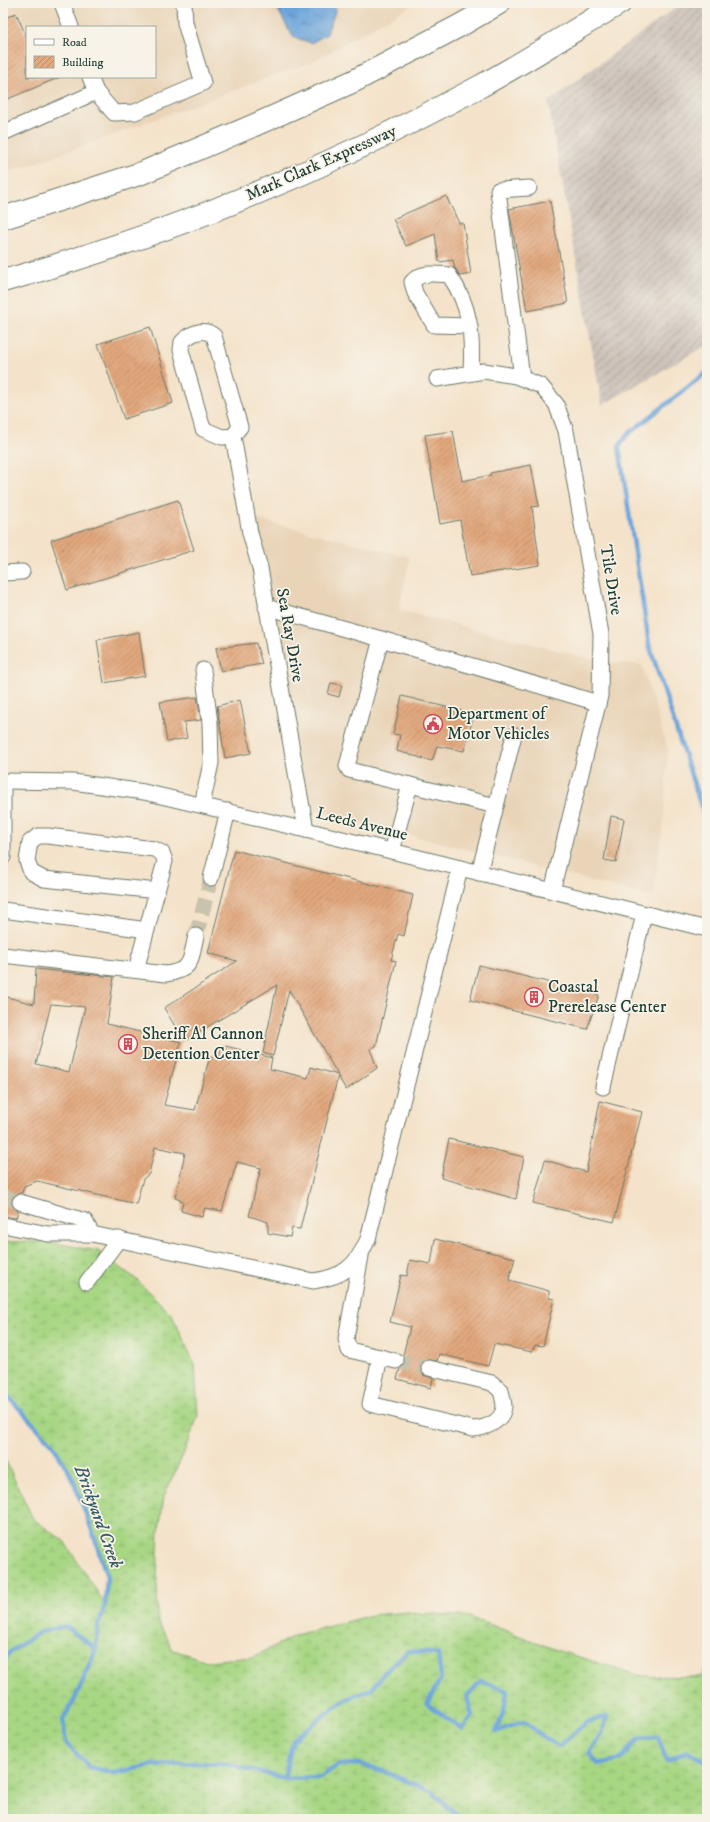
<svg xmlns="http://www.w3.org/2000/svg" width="710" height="1822" font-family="'IM FELL DW Pica',serif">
  <defs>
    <pattern id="industrial-furrows" width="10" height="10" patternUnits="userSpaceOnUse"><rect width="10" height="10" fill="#ccc2b9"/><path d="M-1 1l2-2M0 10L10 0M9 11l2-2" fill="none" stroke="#a59f97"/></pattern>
    <pattern id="wetland-marsh" width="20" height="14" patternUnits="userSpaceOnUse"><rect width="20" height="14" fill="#a8d784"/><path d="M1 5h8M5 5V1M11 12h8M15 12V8" fill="none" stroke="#90b973"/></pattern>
    <pattern id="water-ripples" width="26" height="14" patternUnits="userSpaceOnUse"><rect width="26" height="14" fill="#6ca4da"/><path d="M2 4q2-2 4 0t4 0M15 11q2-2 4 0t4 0" fill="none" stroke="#5887b2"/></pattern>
    <pattern id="building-hatch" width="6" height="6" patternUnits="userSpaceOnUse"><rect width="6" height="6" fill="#e2a87e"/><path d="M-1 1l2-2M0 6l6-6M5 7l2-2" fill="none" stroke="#b78a68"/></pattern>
  </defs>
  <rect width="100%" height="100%" fill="#f7f3e8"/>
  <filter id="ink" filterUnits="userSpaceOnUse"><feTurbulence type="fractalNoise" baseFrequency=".025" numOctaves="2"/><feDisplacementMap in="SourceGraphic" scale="8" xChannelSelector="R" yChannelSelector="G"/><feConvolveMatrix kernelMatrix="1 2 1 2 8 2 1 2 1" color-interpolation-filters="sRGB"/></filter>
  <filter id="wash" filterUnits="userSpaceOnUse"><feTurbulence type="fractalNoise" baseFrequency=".012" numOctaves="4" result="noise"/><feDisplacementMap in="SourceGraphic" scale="16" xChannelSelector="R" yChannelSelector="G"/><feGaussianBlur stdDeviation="0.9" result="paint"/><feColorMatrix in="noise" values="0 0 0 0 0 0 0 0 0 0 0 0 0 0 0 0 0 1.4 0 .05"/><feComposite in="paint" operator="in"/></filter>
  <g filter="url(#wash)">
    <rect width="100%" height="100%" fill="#f4e3ca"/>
    <g fill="#e9d4b8" fill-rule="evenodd">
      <path d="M3,3H415L314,61L31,165L3,173ZM27,27H155V77H27Z"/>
      <polygon points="248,517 410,557 399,610 600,661 642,665 668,750 664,818 653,897 302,807"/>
    </g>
    <polygon fill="url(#industrial-furrows)" points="682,3 707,3 707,345 602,405 548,102"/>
    <polygon fill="url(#wetland-marsh)" stroke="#648a5c" points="43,1241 98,1251 136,1279 172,1315 195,1365 198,1416 183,1455 164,1496 159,1531 157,1578 158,1622 173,1650 207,1661 253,1657 296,1635 372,1615 409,1612 470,1617 559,1651 642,1676 701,1677 707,1668 707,1819 3,1819 3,1455 33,1519 64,1541 105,1604 107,1577 93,1533 72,1477 53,1445 3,1391 3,1242"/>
    <polygon fill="url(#water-ripples)" stroke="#467087" points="274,3 334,3 336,9 327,34 311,43 293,37"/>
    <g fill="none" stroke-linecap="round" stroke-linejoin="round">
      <g stroke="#6ca4da" stroke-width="4.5">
        <polyline points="707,372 627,435 619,447 649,644 707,825"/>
        <polyline points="3,1391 53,1445 72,1477 93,1533 107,1577 105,1605 98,1626 96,1649"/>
        <polyline points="3,1663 10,1652 40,1632 65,1626 96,1649 74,1701 63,1719 66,1743 89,1767 114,1773 153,1765 194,1763 228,1764 284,1778 321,1777 338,1765 360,1764 388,1773 432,1792 461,1819"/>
        <polyline points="284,1778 293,1740 344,1700 372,1689 384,1673 408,1651 438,1654 441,1678 427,1704 462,1729 472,1716 467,1696 481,1681 507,1691 504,1710 496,1732 524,1721 545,1738 560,1746 586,1722 607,1717 601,1736 589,1752 598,1764 621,1759 638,1739 658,1737 667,1761 688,1751 707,1763"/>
      </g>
    </g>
    <g id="blocks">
      <g fill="url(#building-hatch)" fill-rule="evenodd">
        <polygon points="16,13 27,38 27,77 60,77 3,101 3,19"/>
        <polygon points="446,196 459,223 463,223 471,274 460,276 455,268 453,260 439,262 435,234 406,246 393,219"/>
        <polygon points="550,201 568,303 527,311 509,209"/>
        <polygon points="150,327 173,403 124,419 98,344"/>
        <polygon points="453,431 462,481 491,475 490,473 531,465 539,506 532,507 540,565 470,576 460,520 440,524 425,435"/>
        <polygon points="178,500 194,550 67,590 51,540"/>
        <polygon points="139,632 145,676 104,683 97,640"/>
        <polygon points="256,643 262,664 221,671 216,648"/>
        <polygon points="331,683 342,685 339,697 328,694"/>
        <polygon points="402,696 474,714 464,751 437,746 432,761 397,751 400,735 393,734"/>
        <polygon points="197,697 201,720 184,722 187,738 167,742 160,702"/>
        <polygon points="240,700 251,753 225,758 217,706"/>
        <polygon points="611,816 624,819 616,862 604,860"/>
        <path d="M234,850L413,895L404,936L398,934L391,960L396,961L376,1046L370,1049L377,1068L346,1090L338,1076L300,1229L292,1228L290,1237L268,1233V1222L249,1216L261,1168L237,1162L222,1211L205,1208L202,1217L181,1211L183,1201L175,1198L185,1153L155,1147L149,1174L143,1179L136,1204L37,1181L24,1186L22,1193H18L12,1199L11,1204L18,1211L16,1218L3,1216V996L34,1004L36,969L114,977L107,1024L181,1042L164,1105L195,1110L210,1056L219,1057L222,1045L272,1058L270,1069L308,1078L311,1067L338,1075L289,990L273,1056L263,1053L277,985L184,1041L164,1008L237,961L208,953ZM51,1004L85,1007L69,1072L36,1064Z"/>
        <polygon points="479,965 599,995 587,1029 470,1000"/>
        <polygon points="600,1101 642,1112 614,1222 533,1203 545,1160 586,1172"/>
        <polygon points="449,1139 524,1157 516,1199 441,1178"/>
        <polygon points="435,1239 515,1258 509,1280 549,1291 549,1298 554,1299 543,1346 535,1345 532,1352 494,1344 488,1366 439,1354 437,1361 426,1360 420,1366 423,1375 433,1378 431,1388 397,1379 400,1369 405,1363 403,1355 410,1327 390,1322 401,1275 407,1276 410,1260 431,1264"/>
      </g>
    </g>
  </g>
  <g filter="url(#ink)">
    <use href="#blocks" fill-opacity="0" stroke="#6a7768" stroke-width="1"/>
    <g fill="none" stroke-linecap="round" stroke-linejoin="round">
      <g stroke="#c9c2ac" stroke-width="15" stroke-dasharray="15 8" stroke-linecap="butt">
        <polyline points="196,936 211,878"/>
        <polyline points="3,1197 20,1202"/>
        <polyline points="396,1361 429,1368"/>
      </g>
      <defs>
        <g id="minor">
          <polyline points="62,3 71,27"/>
          <polyline points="90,77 96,92"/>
          <polyline points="3,133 96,92 114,113 135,112 203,83 185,23 184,3"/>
          <path d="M470,326L434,325L415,293L412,282C421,271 436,274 449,275C471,306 473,336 471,373"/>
          <polyline points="522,378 498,190 529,188"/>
          <polyline points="437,379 484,371 516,376 541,386 556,404 566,431 601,634 600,696 552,891"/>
          <path d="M233,436L240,427L214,336C204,327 191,333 182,342L181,350L203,429L222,437L233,436L250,533L260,568L306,830"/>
          <polyline points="3,573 22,572"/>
          <polyline points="266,607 381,639"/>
          <polyline points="3,781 73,782 144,792 306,830 707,929"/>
          <polyline points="410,785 496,806 479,873"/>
          <polyline points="202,805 211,763 210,723 203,670"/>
          <polyline points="496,806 514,735"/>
          <polyline points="392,851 410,785 349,770 347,766 381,639 598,703"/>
          <polyline points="3,857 3,781"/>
          <polyline points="211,878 228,811"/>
          <polyline points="3,910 147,930"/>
          <path d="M3,955L166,974C193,970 190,961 196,936"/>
          <polyline points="136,970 165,861 162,853 154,849 48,836 38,836 30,842 27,861 31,872 44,879 157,891"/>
          <polyline points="603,1087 644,914"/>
          <polyline points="20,1202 85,1221 92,1234"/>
          <path d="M3,1225L48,1234H92L313,1281C343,1277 356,1267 368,1239L460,868"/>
          <path d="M361,1256L346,1339L349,1350L380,1357L370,1404L473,1429C486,1428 502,1422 504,1407C504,1402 502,1395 501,1391L492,1383L429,1368"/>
          <polyline points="87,1282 119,1239"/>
          <polyline points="380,1357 396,1361"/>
        </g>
        <g id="highway">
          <polyline points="3,218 142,173 257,124 354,81 461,25 499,3"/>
          <path d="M3,281C168,235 329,168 479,87C527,61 573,31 620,3"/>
        </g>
      </defs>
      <use href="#minor" stroke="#6a7768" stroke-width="17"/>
      <use href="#highway" stroke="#6a7768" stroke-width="24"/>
      <use href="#minor" stroke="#fff" stroke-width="15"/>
      <use href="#highway" stroke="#fff" stroke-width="22"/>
    </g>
  </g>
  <defs>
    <symbol id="civic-ring" viewBox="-11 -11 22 22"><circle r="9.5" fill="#f7f3e8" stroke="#d1495b" stroke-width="1.5"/><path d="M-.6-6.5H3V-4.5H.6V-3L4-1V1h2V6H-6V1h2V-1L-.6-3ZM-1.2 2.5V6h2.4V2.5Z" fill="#d1495b"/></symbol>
    <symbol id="building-ring" viewBox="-11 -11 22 22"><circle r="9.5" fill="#f7f3e8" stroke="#d1495b" stroke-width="1.5"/><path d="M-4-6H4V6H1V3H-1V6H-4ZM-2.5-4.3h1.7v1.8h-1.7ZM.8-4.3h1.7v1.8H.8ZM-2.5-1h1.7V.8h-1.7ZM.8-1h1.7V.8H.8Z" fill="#d1495b"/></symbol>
  </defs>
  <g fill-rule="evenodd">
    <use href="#civic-ring" x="422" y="713" width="22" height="22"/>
    <use href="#building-ring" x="523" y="986" width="22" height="22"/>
    <use href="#building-ring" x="117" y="1033" width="22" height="22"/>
  </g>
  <g text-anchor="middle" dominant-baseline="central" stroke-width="3.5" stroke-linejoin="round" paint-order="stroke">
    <g font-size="17" fill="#1f3d34" stroke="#f7f3e8">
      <text transform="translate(321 163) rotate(-24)">Mark Clark Expressway</text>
      <text transform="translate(611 580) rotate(81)">Tile Drive</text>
      <text transform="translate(290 635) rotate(80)">Sea Ray Drive</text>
      <text transform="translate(362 824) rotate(14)">Leeds Avenue</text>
    </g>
    <g font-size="17" fill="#1f3d34" stroke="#f7f3e8" text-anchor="start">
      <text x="447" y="714">Department of<tspan x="447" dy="20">Motor Vehicles</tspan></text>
      <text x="548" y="987">Coastal<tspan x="548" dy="20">Prerelease Center</tspan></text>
      <text x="142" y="1034">Sheriff Al Cannon<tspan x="142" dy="20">Detention Center</tspan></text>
    </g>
    <g font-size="18" font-style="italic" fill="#365c66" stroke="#f7f3e8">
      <text transform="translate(98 1517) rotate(70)">Brickyard Creek</text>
    </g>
  </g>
  <rect width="710" height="1822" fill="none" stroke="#f7f3e8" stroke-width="16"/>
  <rect x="26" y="26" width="130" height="52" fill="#f7f3e8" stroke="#a1aaa0"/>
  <rect x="34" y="39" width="20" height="6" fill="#ffffff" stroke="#a1aaa0"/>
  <text x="62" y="46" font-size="12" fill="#1f3d34">Road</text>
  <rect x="34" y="56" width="20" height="12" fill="url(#building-hatch)" stroke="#a1aaa0"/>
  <text x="62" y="66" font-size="12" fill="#1f3d34">Building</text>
</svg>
